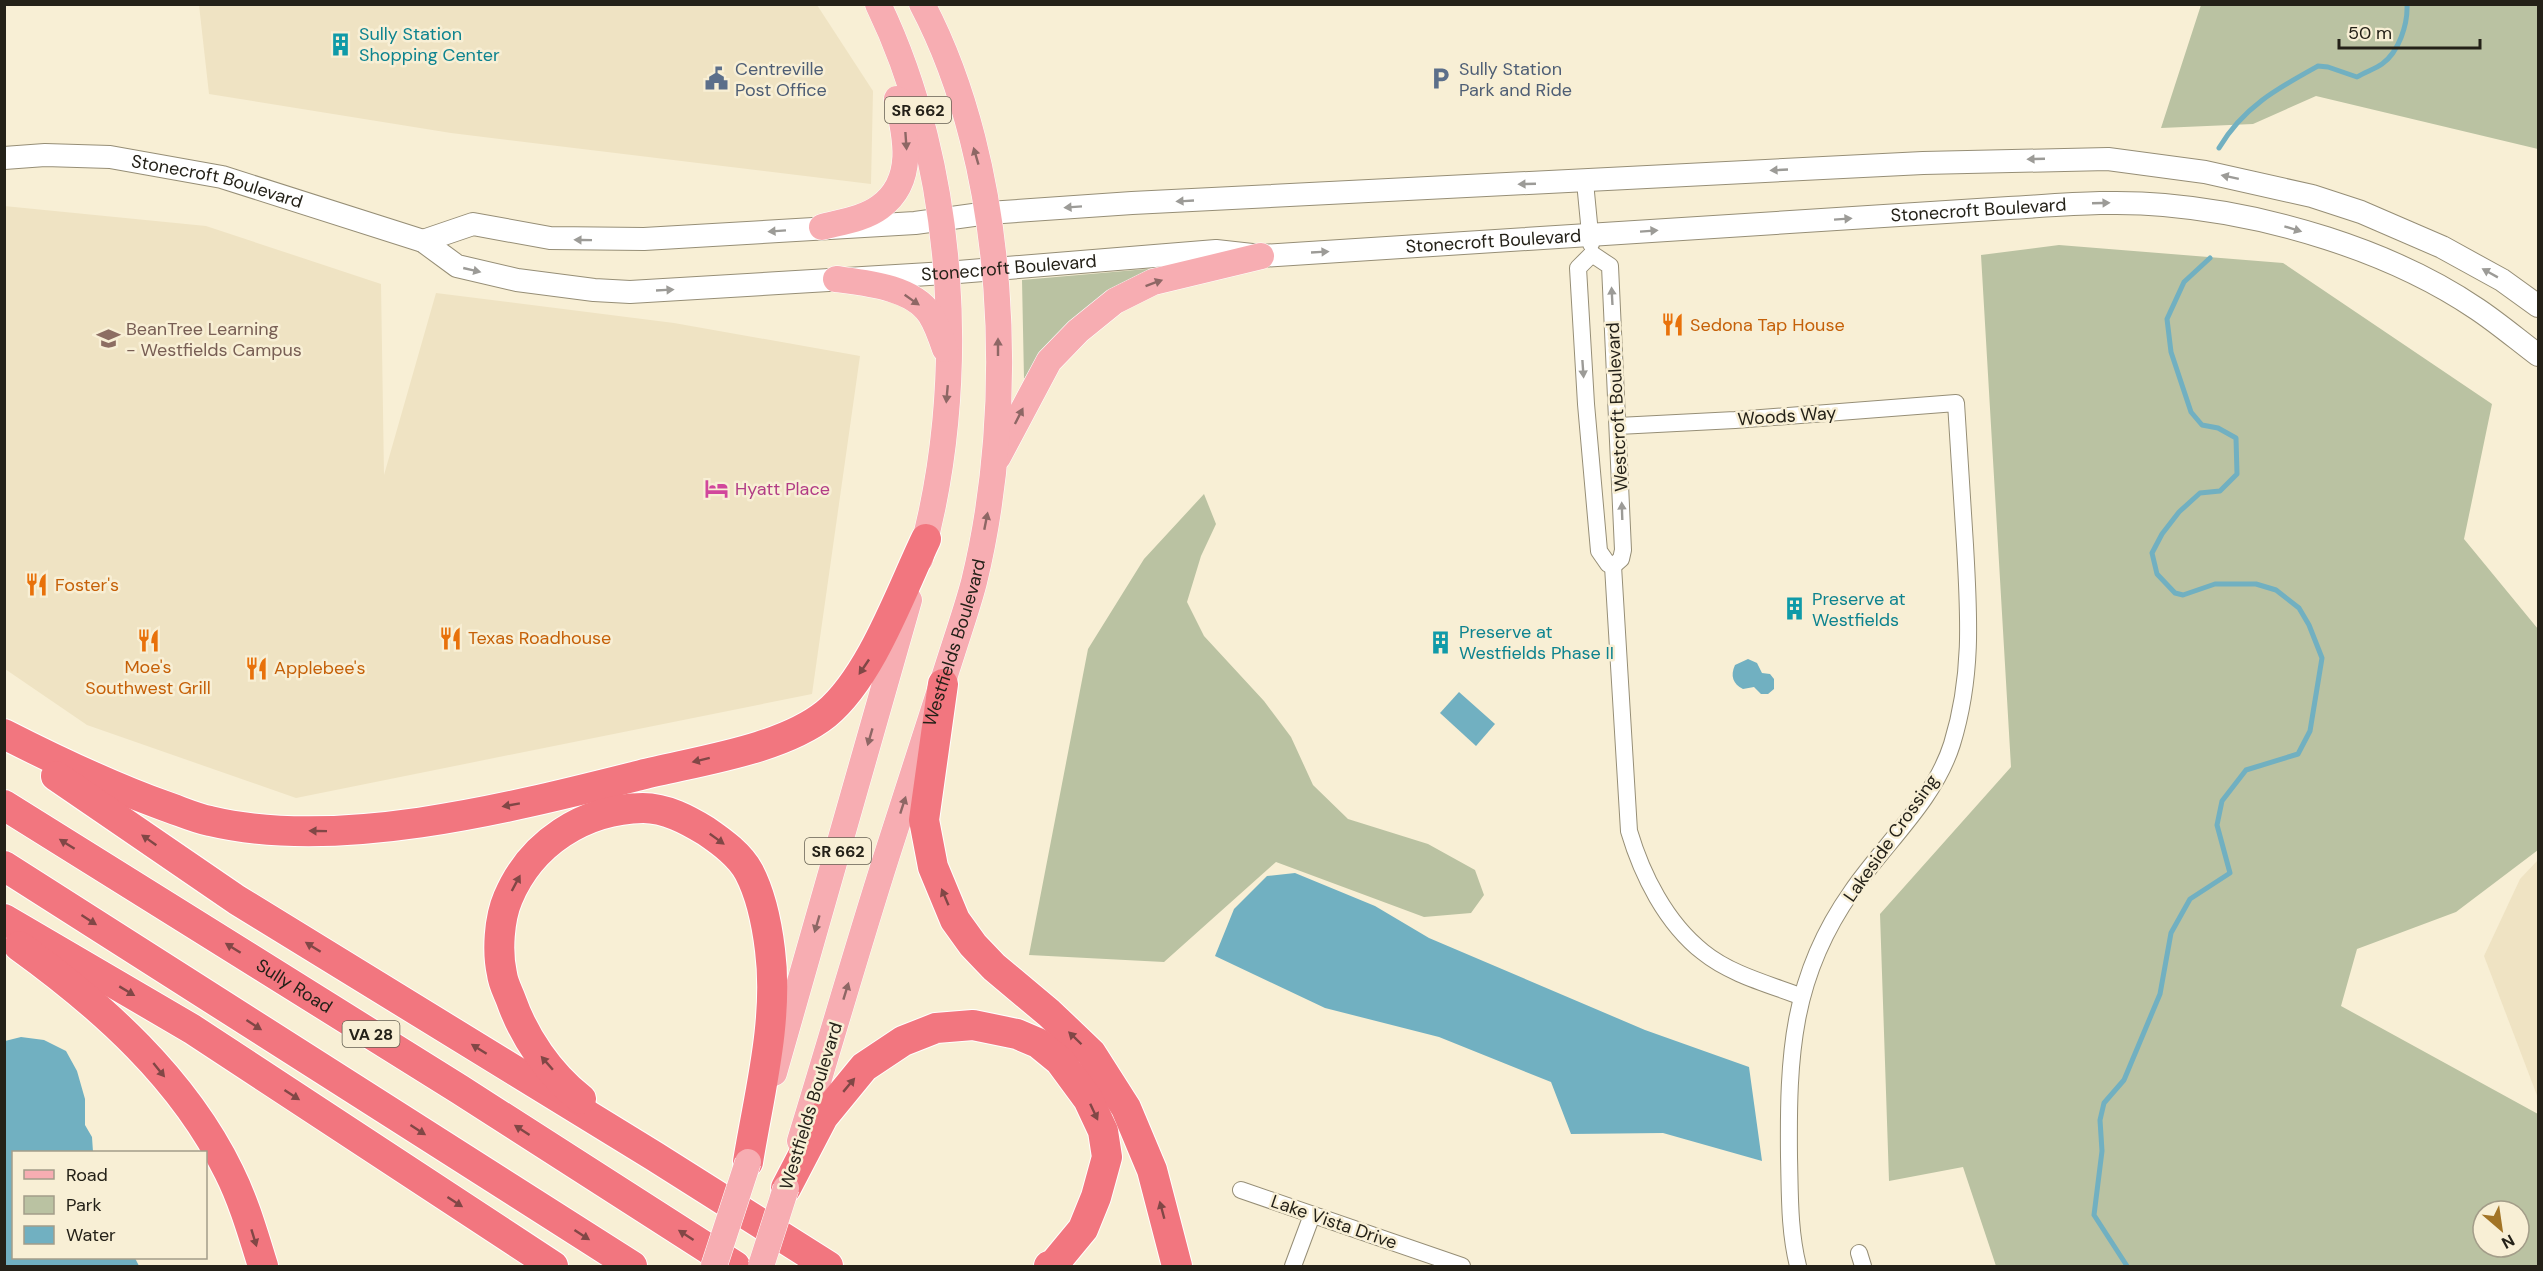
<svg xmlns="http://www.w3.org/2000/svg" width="2543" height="1271" font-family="'DM Sans',sans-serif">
  <rect width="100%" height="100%" fill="#f8efd5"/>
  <g fill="#efe3c3">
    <polygon points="199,5 817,5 873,91 871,184 451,133 209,94"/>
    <polygon points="4,206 206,226 381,284 384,475 436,293 674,323 860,356 812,694 296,798 87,725 5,669"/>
    <polygon points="2538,860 2538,1098 2484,956 2520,879"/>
  </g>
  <g fill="#bac2a2" fill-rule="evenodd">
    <polygon points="2201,5 2538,5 2538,149 2316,96 2253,124 2161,128"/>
    <path d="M2059,245L2283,263L2492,404L2464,539L2538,629V850L2456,912L2357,949L2341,1006L2538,1114V1266H1996L1963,1167L1889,1181L1880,914L2011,767L1981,255ZM2483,1211H2519V1247H2483Z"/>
    <polygon points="1158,268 1039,356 1024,379 1022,280"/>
    <polygon points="1204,494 1216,524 1201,556 1187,602 1204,636 1264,701 1291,737 1313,785 1348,819 1428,844 1475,870 1484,895 1471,913 1424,917 1276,862 1164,962 1029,955 1088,649 1144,559"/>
  </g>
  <g fill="#71b0c1">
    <path d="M1748,659L1757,663L1762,673L1770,674L1774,679V689L1768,694H1761L1754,687L1743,689C1733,684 1730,676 1735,665Z"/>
    <polygon points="1459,692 1495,724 1476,746 1440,713"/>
    <polygon points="1295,873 1375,906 1429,938 1645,1030 1749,1067 1762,1161 1663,1133 1571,1134 1551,1082 1439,1037 1325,1008 1215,956 1234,909 1267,876"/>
    <polygon points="21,1037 44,1040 66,1051 77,1071 85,1099 85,1125 92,1137 93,1152 14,1152 14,1258 135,1258 139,1266 5,1266 5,1041"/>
  </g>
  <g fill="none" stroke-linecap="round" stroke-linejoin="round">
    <g stroke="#71b0c1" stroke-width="5">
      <path d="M2219,148C2243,107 2278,88 2318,66L2328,67L2357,77C2365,72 2375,69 2382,64C2399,52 2408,24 2407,4"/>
      <polyline points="2127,1266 2094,1215 2102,1151 2100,1120 2104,1103 2124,1080 2160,994 2171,933 2190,899 2230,873 2217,825 2222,801 2246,770 2298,754 2310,731 2322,658 2309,625 2299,608 2276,590 2256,584 2215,584 2183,595 2175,593 2157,574 2152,553 2162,534 2179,512 2200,493 2220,491 2237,474 2236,438 2218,428 2202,425 2191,412 2171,352 2167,319 2184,282 2210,258"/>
    </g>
    <defs>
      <g id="minor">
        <polyline points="1585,182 1591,244"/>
        <polyline points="1592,254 1610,266 1623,550 1621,559 1613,566"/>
        <polyline points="1592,254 1578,268 1586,404 1599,551 1608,564 1613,566"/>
        <path d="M1618,426L1735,420L1956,403C1959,450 1962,498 1965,545C1969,615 1973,676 1952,744C1934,801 1885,843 1852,891C1791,977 1788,1057 1789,1157C1790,1194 1789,1230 1798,1266"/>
        <path d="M1613,566L1629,831C1642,875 1666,923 1703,952C1730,974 1768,984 1800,996"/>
        <polyline points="1241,1190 1462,1266"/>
        <polyline points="1859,1253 1863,1266"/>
        <polyline points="1293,1266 1312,1215"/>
      </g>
      <g id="secondary">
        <path id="s1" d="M4,158L45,155L110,157L222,177L423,241L457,266L517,280L594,290L630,292L946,273L1216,251L1261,256L2009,208C2061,205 2113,200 2164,205C2268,214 2390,250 2477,309C2498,323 2518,340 2538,355"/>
        <polyline points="423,241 473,224 550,238 644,239 915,223 988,213 1132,203 1923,163 2108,159 2205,172 2312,196 2361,212 2442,247 2502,280 2538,306"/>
      </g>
      <g id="primary">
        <path d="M878,4C957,168 969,386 920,559"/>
        <path d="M822,227C841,222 864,219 880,207C916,181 906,136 897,99"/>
        <path d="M836,279C866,283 912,287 930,314C937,325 941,337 945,349"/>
        <polyline points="998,457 1049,361 1078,331 1115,301 1153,282 1261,256"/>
        <polyline points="774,1073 909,600"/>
        <path id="s2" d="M800,1141C829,1047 856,952 886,858C908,789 931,720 953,650C960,628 968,605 974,582C1017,406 1008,167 922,4"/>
      </g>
      <g id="motorway">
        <polyline points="943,684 924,820 933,867 955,920 973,945 994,967 1049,1013 1091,1053 1126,1108 1152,1170 1177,1266"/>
        <path d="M4,734C57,761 109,786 165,806C180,811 195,818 210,821C340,852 513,807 641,775C697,761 781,750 826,714C871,677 901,591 926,539"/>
        <polyline points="56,776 237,900 654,1156 828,1266"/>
        <path id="s3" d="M4,805L459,1089L735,1266"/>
        <polyline points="4,866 632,1266"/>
        <polyline points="4,919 192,1029 553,1266"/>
        <path d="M19,946C102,1006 183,1078 229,1172C244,1202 253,1234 263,1266"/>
        <path d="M581,1099C549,1074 524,1037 511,1000C508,992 503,983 502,974C497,952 499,919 508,898C531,843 584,809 643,808C666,808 688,820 706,831C722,842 740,855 749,872C761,895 767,925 770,950C779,1020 759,1094 748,1162"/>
        <polyline points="786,1188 823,1117 864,1067 903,1041 936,1028 973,1025 1017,1034 1038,1043 1060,1061 1088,1099 1103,1131 1107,1157 1096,1197 1083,1229 1054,1264 1049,1266"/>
      </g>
    </defs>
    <use href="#minor" stroke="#968e76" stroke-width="18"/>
    <use href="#secondary" stroke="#968e76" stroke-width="24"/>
    <use href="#primary" stroke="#fff" stroke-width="27"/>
    <use href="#motorway" stroke="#fff" stroke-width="32"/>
    <use href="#minor" stroke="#fff" stroke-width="16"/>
    <use href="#secondary" stroke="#fff" stroke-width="22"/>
    <use href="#primary" stroke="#f7adb2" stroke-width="26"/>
    <use href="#motorway" stroke="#f2767f" stroke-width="30"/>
    <defs>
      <g id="primary-bridge">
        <polyline points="714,1266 748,1162"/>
        <polyline points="761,1266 786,1188"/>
      </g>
    </defs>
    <use href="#primary-bridge" stroke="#fff" stroke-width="27" stroke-linecap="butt"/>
    <use href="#primary-bridge" stroke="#f7adb2" stroke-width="26"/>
  </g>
  <defs><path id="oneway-solid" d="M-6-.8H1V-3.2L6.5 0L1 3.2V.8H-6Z" transform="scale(1.5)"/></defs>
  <g fill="#8e6765">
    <use href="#oneway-solid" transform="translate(906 141) rotate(86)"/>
    <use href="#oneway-solid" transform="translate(976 156) rotate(-106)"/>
    <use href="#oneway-solid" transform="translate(1154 283) rotate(-20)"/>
    <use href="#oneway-solid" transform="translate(912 300) rotate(35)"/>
    <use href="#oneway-solid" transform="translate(998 347) rotate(-90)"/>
    <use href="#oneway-solid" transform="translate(947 394) rotate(95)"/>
    <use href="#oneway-solid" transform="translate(1019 416) rotate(-63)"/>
    <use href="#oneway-solid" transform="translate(986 521) rotate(-79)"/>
    <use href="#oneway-solid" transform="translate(870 737) rotate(106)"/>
    <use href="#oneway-solid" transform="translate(903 805) rotate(-72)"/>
    <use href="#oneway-solid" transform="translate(817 924) rotate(106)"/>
    <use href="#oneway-solid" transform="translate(846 991) rotate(-73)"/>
  </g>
  <g fill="#9c9b97">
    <use href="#oneway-solid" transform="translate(2036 159) rotate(178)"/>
    <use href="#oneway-solid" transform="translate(1779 170) rotate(177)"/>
    <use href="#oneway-solid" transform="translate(2230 177) rotate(-168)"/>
    <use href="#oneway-solid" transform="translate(1527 184) rotate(178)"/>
    <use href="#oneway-solid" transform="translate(1185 201) rotate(177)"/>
    <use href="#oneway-solid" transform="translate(2101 203) rotate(-2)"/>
    <use href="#oneway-solid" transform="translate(1073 207) rotate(176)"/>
    <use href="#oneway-solid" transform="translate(1843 219) rotate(-4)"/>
    <use href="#oneway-solid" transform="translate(2293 229) rotate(17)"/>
    <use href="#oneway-solid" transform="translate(777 231) rotate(176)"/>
    <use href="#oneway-solid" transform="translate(1649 231) rotate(-4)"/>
    <use href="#oneway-solid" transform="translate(583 240) rotate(-179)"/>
    <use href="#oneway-solid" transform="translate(1320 252) rotate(-3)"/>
    <use href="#oneway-solid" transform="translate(472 270) rotate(13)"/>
    <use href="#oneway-solid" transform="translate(2490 273) rotate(-151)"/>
    <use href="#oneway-solid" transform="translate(665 290) rotate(-3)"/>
    <use href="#oneway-solid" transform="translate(1612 296) rotate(-93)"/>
    <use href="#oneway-solid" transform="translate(1583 369) rotate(86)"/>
    <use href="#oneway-solid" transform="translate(1622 511) rotate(-92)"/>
  </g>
  <g fill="#814746">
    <use href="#oneway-solid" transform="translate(864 667) rotate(124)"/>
    <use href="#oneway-solid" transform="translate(701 760) rotate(166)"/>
    <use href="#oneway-solid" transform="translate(511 805) rotate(170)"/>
    <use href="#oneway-solid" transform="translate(318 831) rotate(-179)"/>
    <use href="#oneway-solid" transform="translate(717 839) rotate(36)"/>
    <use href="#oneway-solid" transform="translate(149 840) rotate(-145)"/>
    <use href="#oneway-solid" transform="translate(67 844) rotate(-148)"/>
    <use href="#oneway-solid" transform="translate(516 883) rotate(-62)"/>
    <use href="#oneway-solid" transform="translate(945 897) rotate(-113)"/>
    <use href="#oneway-solid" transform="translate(89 920) rotate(33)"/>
    <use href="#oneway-solid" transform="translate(313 947) rotate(-148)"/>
    <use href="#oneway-solid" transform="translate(233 948) rotate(-148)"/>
    <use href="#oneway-solid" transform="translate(127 991) rotate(31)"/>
    <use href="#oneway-solid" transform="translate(254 1025) rotate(33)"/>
    <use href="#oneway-solid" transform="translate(1075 1038) rotate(-136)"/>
    <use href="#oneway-solid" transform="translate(479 1049) rotate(-148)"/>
    <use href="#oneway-solid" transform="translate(547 1063) rotate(-131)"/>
    <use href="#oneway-solid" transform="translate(159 1070) rotate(51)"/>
    <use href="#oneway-solid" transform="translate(849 1085) rotate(-50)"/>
    <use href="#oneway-solid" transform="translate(292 1095) rotate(33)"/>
    <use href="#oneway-solid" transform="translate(1094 1112) rotate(65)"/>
    <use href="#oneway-solid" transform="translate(418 1130) rotate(33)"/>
    <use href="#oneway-solid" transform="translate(522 1130) rotate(-147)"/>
    <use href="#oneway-solid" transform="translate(455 1202) rotate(33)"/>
    <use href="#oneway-solid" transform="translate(1162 1210) rotate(-105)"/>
    <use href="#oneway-solid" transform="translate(582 1235) rotate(33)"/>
    <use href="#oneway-solid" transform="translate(686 1235) rotate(-147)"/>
    <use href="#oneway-solid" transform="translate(254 1238) rotate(73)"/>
  </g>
  <defs>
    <symbol id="building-bare" viewBox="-9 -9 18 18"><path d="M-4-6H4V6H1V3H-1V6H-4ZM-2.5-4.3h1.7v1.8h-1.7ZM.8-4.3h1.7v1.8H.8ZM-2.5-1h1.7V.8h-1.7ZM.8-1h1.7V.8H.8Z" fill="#0f9aa8" stroke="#f8efd5" stroke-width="2.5" paint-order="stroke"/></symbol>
    <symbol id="civic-bare" viewBox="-9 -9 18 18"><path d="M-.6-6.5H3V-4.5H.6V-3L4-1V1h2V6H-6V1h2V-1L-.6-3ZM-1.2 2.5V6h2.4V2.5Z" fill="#5c6f8a" stroke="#f8efd5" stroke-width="2.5" paint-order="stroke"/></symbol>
    <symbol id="parking-bare" viewBox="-9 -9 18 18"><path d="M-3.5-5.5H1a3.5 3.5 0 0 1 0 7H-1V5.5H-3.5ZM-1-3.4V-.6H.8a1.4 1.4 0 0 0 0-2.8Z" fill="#5c6f8a" stroke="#f8efd5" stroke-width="2.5" paint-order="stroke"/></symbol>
    <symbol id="restaurant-bare" viewBox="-9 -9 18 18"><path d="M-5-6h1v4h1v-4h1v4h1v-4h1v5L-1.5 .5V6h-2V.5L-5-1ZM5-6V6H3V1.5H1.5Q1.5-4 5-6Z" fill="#e8710a" stroke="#f8efd5" stroke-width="2.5" paint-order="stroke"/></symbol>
    <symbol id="school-bare" viewBox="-9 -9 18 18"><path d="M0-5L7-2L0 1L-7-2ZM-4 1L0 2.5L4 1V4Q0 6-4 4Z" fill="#8d6e63" stroke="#f8efd5" stroke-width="2.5" paint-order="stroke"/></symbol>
    <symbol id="hotel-bare" viewBox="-9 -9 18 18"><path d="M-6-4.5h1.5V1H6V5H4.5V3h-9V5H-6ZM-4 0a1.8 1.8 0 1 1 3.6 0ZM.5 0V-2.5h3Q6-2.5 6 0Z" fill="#d1479c" stroke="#f8efd5" stroke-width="2.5" paint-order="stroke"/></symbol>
  </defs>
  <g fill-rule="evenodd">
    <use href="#building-bare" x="324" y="28" width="33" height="33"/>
    <use href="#civic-bare" x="700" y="62" width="33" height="33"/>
    <use href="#parking-bare" x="1424" y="62" width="33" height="33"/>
    <use href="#restaurant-bare" x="1656" y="308" width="33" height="33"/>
    <use href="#school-bare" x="92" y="322" width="33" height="33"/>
    <use href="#hotel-bare" x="700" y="472" width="33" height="33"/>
    <use href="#restaurant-bare" x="20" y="568" width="33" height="33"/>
    <use href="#building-bare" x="1778" y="592" width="33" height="33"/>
    <use href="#restaurant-bare" x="434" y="622" width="33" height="33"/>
    <use href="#restaurant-bare" x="132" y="624" width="33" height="33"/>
    <use href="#building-bare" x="1424" y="626" width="33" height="33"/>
    <use href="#restaurant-bare" x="240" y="652" width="33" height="33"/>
  </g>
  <g text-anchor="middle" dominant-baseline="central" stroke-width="5" stroke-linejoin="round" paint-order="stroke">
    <g fill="#f8efd5" stroke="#645f51" stroke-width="1.5">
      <rect x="885" y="97" width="66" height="26" rx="4.5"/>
      <rect x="805" y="838" width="66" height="26" rx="4.5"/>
      <rect x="342.5" y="1021" width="57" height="26" rx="4.5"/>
    </g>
    <g font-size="16" font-weight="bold" fill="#242118">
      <text x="918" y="110">SR 662</text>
      <text x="838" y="851">SR 662</text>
      <text x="371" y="1034">VA 28</text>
    </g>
    <g font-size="18" fill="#0d838f" stroke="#f8efd5" text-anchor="start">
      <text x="359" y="34">Sully Station<tspan x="359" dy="21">Shopping Center</tspan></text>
      <text x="1812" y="599">Preserve at<tspan x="1812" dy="21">Westfields</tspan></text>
      <text x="1459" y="632">Preserve at<tspan x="1459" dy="21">Westfields Phase II</tspan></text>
    </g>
    <g font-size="18" fill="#4e5e75" stroke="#f8efd5" text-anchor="start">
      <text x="735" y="69">Centreville<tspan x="735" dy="21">Post Office</tspan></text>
      <text x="1459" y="69">Sully Station<tspan x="1459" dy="21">Park and Ride</tspan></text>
    </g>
    <g font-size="18" fill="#242118" stroke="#f8efd5">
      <text stroke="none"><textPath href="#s1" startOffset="216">Stonecroft Boulevard</textPath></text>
      <text stroke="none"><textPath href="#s1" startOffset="2000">Stonecroft Boulevard</textPath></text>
      <text stroke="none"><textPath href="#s1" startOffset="1514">Stonecroft Boulevard</textPath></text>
      <text stroke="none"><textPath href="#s1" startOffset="1028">Stonecroft Boulevard</textPath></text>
      <text transform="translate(1617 407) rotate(-93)">Westcroft Boulevard</text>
      <text transform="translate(1787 416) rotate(-4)">Woods Way</text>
      <text stroke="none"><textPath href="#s2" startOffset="522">Westfields Boulevard</textPath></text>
      <text transform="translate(1891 838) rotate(-55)">Lakeside Crossing</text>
      <text stroke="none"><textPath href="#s3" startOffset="342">Sully Road</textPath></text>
      <text transform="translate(811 1106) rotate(-73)">Westfields Boulevard</text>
      <text transform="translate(1334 1222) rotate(19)">Lake Vista Drive</text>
    </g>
    <g font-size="18" fill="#c56008" stroke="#f8efd5" text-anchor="start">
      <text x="1690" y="325">Sedona Tap House</text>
      <text x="55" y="585">Foster's</text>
      <text x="468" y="638">Texas Roadhouse</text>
      <text x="148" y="667" text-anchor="middle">Moe's<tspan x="148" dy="21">Southwest Grill</tspan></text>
      <text x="274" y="668">Applebee's</text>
    </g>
    <g font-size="18" fill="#785e54" stroke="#f8efd5" text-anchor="start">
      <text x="126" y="329">BeanTree Learning<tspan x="126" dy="21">- Westfields Campus</tspan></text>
    </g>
    <g font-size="18" fill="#b23c85" stroke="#f8efd5" text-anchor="start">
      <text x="735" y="489">Hyatt Place</text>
    </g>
  </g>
  <rect width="2543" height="1271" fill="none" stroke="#242118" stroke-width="12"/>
  <rect x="12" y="1151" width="195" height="108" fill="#f8efd5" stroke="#a39d89" stroke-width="1.5"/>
  <rect x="24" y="1170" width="30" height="9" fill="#f7adb2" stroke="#a39d89" stroke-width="1.5"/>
  <text x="66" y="1181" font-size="18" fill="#242118">Road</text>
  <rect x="24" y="1196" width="30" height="18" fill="#bac2a2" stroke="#a39d89" stroke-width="1.5"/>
  <text x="66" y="1211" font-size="18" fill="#242118">Park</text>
  <rect x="24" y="1226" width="30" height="18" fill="#71b0c1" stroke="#a39d89" stroke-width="1.5"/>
  <text x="66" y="1241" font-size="18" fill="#242118">Water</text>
  <g transform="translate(2501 1229) rotate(151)"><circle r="28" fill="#f8efd5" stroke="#a39d89" stroke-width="1.5"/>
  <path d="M0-4.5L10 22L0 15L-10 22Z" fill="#a27426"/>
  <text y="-9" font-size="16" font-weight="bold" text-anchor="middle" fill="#242118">N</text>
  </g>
  <path d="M2339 39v9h141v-9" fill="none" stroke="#242118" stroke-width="3"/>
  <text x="2348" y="39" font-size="18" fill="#242118" stroke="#f8efd5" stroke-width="4.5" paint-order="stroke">50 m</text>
</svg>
